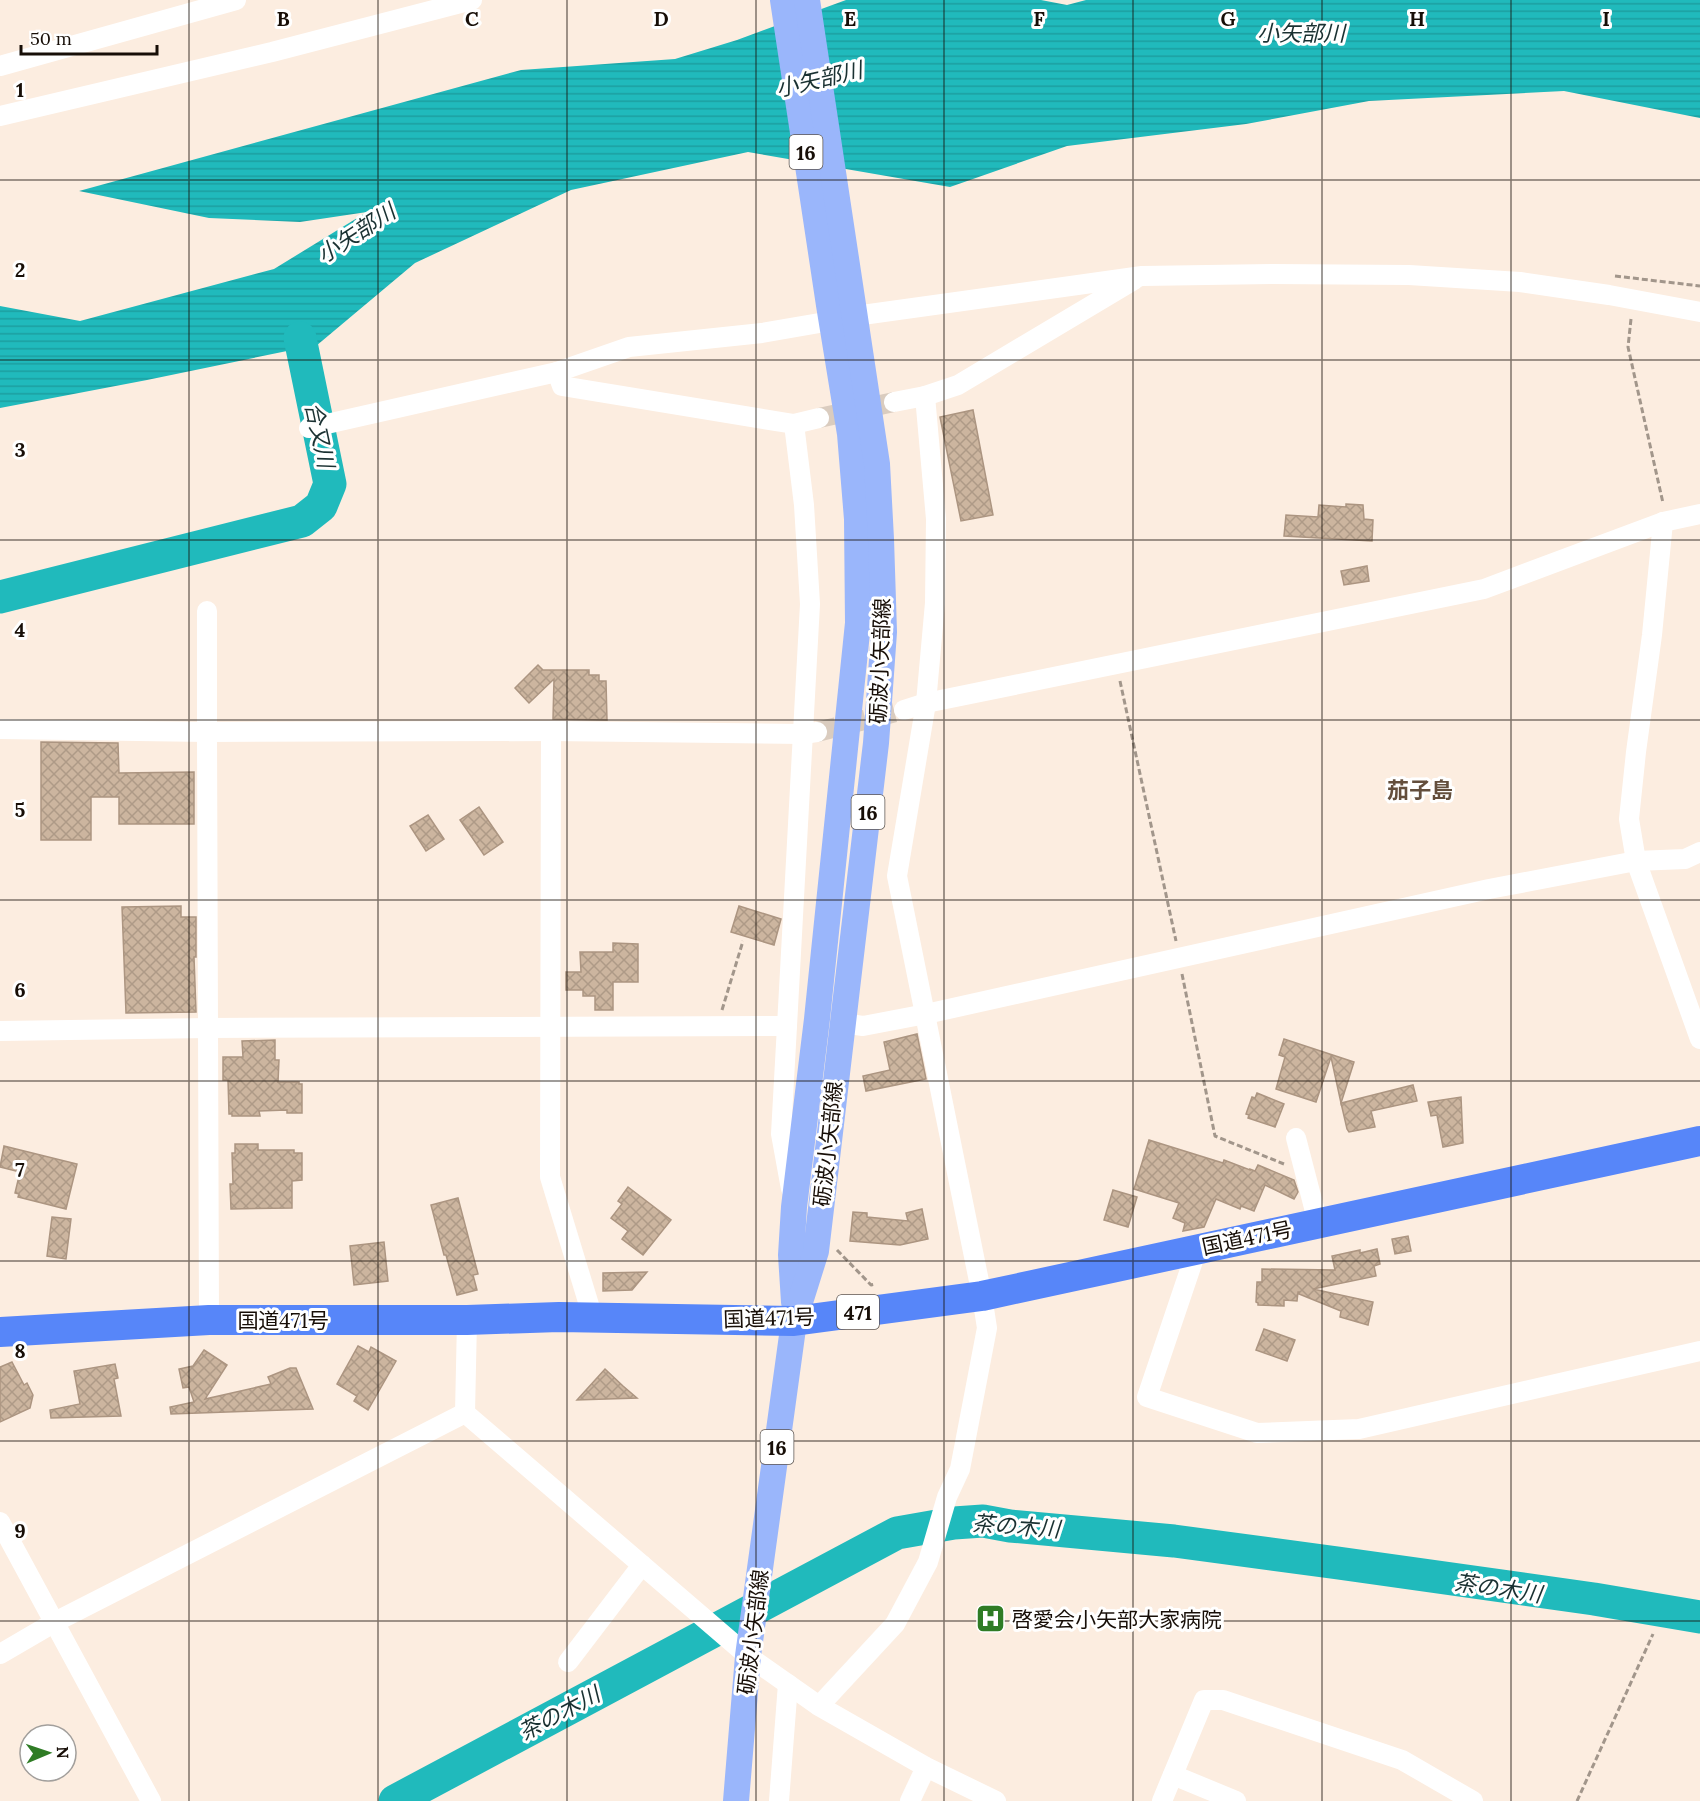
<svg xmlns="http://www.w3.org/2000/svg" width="1700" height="1801" font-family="Lora,'Noto Sans JP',serif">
  <defs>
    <pattern id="water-rules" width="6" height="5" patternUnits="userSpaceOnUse" patternTransform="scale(1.5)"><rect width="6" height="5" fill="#20babc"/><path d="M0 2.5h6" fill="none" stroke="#1c9fa0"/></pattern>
    <pattern id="building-cross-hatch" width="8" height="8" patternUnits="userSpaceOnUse" patternTransform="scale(1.5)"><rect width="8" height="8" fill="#ccb59f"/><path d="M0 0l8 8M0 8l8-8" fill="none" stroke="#ae9a87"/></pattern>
  </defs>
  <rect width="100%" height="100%" fill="#fcede0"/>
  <polygon fill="url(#water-rules)" points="846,0 1041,0 1067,5 1086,0 1700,0 1700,118 1564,91 1369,101 1246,124 1067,146 950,187 748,152 571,190 415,263 316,346 320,377 299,386 287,351 147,380 0,408 0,306 80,321 274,269 367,212 300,222 209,218 79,191 521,70 675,59 737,40"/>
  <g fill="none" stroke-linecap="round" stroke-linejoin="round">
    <g stroke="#20babc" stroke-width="33">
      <polyline points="0,597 302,521 321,506 330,484 300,338"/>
      <polyline points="395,1801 897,1533 954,1523 983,1521 1010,1526 1174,1541 1338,1563 1594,1599 1700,1617"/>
    </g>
  </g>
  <g fill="url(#building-cross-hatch)" stroke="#ac9581" stroke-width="1.5">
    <polygon points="973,410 993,515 961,521 940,417"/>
    <polygon points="1346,504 1363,505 1364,519 1373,520 1372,541 1284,536 1286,515 1318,517 1319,505 1346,507"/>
    <polygon points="1367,566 1369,581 1344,585 1341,571"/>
    <polygon points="538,665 543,670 589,670 589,675 599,675 599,681 606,681 607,720 553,719 554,679 529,703 515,688"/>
    <polygon points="41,742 118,743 119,773 194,772 194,824 119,824 119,797 91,797 91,840 41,840"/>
    <polygon points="479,807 503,842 484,855 460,820"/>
    <polygon points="428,815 444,839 426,851 410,826"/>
    <polygon points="181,906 181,917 196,917 196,957 194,957 196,1012 126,1013 122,907"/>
    <polygon points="739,906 781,919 774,945 731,932"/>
    <polygon points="613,943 638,944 638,982 613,982 613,1010 595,1010 595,996 583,996 583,990 566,990 566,972 581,972 580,952 613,952"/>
    <polygon points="917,1034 926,1079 866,1091 863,1076 890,1070 884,1042"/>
    <polygon points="1284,1039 1354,1062 1341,1103 1331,1057 1316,1102 1276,1089 1285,1057 1279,1055"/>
    <polygon points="275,1040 275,1060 279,1060 278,1082 299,1082 299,1084 302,1084 302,1113 287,1113 287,1110 259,1111 260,1116 232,1116 232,1114 229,1114 228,1080 223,1080 223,1057 243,1057 242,1041"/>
    <polygon points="1413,1085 1417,1101 1371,1111 1375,1127 1349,1132 1347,1129 1341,1103"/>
    <polygon points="1257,1093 1284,1104 1275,1127 1248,1118 1249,1115 1246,1114 1252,1097 1255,1098"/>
    <polygon points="1461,1097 1463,1143 1443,1147 1437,1115 1431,1116 1428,1102"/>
    <polygon points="1149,1140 1223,1163 1224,1160 1250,1170 1250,1169 1255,1171 1258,1165 1294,1180 1298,1192 1294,1199 1265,1185 1254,1211 1241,1206 1240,1209 1216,1199 1204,1227 1183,1231 1185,1223 1173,1218 1179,1203 1134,1189"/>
    <polygon points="235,1144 258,1144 258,1150 294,1150 294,1153 302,1153 302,1180 292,1181 292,1208 231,1209 230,1184 233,1184 232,1153 235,1153"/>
    <polygon points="4,1146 77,1164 66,1209 18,1197 19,1194 15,1193 20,1172 0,1167"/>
    <polygon points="628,1187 671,1220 643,1255 622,1239 628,1231 611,1218 622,1204 618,1201"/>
    <polygon points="1113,1190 1137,1197 1128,1227 1104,1220"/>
    <polygon points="458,1198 478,1274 473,1275 477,1290 457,1295 446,1255 444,1255 431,1205"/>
    <polygon points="922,1209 928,1239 900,1245 850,1241 853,1212 867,1213 867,1217 908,1221 906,1213"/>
    <polygon points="52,1217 71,1219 66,1259 47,1256"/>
    <polygon points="1408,1236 1411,1251 1395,1254 1392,1239"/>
    <polygon points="384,1242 388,1281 354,1285 350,1246"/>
    <polygon points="1377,1249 1380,1264 1374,1266 1376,1276 1313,1289 1373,1302 1368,1325 1340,1317 1341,1311 1299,1294 1299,1292 1298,1292 1297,1301 1284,1300 1284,1306 1258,1305 1258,1303 1256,1302 1257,1282 1262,1282 1262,1269 1335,1270 1332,1256 1360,1250 1360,1253"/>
    <polygon points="647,1272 632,1290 603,1291 603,1273"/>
    <polygon points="1264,1329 1295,1340 1287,1361 1256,1350"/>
    <polygon points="358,1346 369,1352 371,1347 396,1361 368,1410 354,1401 357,1396 337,1384"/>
    <polygon points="204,1350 227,1365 205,1399 271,1384 268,1377 290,1368 296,1368 313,1409 171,1414 170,1407 194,1402 189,1387 183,1388 179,1369 193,1366"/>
    <polygon points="12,1362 24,1385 27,1383 33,1395 30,1408 0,1422 0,1367"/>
    <polygon points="115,1364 118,1378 114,1379 121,1416 51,1418 50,1410 80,1404 74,1371"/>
    <polygon points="605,1369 623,1386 637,1398 577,1400"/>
  </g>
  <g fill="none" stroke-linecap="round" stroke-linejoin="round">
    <g stroke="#daccbf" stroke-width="20" stroke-dasharray="20 10" stroke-linecap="butt">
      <polyline points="819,418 894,402"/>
      <polyline points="817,732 904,710"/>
    </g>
    <g stroke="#a2968b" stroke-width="3" stroke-dasharray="6 3" stroke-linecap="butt">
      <polyline points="1615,276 1700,286"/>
      <polyline points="1631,319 1628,347 1663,503"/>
      <polyline points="1120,681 1176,941"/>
      <polyline points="1182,974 1215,1136 1284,1164"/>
      <polyline points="722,1010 743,941"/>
      <polyline points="837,1250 871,1285 876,1284"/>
      <polyline points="1577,1801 1653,1634"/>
    </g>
    <g stroke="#fff" stroke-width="20">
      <polyline points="0,66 236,0"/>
      <polyline points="0,116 272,52 472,0"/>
      <polyline points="855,316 1142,276 1272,274 1409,275 1520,282 1609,295 1700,312"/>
      <polyline points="557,372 562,386 794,424"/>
      <polyline points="894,402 925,396 958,385 1134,280"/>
      <polyline points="309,428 557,372 629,347 762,333 831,321"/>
      <polyline points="1663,522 1652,635 1636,752 1629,819 1636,861 1700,1039"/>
      <polyline points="904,710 926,703 1484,589 1663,522 1700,514"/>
      <polyline points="0,729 207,732 207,611"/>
      <polyline points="551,731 550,1177 593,1318"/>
      <polyline points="842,1023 863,1026 926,1014 1489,889 1636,861 1685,859 1700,852"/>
      <polyline points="787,1026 810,604 804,505 794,424 819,418"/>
      <polyline points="0,1031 209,1028 787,1026 781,1134 791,1189"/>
      <polyline points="1296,1138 1318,1223"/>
      <polyline points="1197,1249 1147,1397 1257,1433 1359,1429 1700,1351"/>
      <polyline points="209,1320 207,732 551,731 803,734 817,732"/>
      <polyline points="465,1413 748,1656 819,1706 926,1767 996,1801"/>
      <polyline points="465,1413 467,1320"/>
      <polyline points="0,1522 151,1801"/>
      <polyline points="0,1654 55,1622 465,1413"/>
      <polyline points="568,1662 642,1565"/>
      <polyline points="819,1706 895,1624 928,1562 947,1497 960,1469 987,1328 982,1296 897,876 926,703 935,603 936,519 925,396"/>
      <polyline points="1173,1775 1236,1801"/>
      <polyline points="779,1801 788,1684"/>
      <polyline points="910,1801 926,1767"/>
      <polyline points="1162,1801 1204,1700 1223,1700 1402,1760 1473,1801"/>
    </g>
    <g stroke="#9ab6fb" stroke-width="26">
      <polyline points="783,0 829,305 850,434 857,519 858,623 817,1019 794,1207 791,1255 794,1302"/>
      <polyline points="736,1801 748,1656 794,1321 816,1251 876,743 884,632 881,539 877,464 807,0"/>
    </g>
    <polyline stroke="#5786f9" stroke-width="30" points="0,1332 209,1320 467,1320 559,1317 794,1321 982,1296 1700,1141"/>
  </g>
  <path fill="none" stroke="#170e07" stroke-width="1.5" stroke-opacity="0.55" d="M189,0V1801M378,0V1801M567,0V1801M756,0V1801M944,0V1801M1133,0V1801M1322,0V1801M1511,0V1801M0,180H1700M0,360H1700M0,540H1700M0,720H1700M0,900H1700M0,1081H1700M0,1261H1700M0,1441H1700M0,1621H1700"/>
  <defs>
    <symbol id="hospital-square" viewBox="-11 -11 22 22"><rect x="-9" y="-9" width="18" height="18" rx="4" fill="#2f7c25" stroke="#fff"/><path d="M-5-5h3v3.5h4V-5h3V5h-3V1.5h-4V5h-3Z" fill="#fff"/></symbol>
  </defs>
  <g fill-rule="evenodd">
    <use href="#hospital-square" x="974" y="1602" width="33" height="33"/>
  </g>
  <g text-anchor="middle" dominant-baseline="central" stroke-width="6" stroke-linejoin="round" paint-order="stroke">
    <g fill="#fff" stroke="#5d5651" stroke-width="1.5">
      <rect x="789.5" y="135" width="33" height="34" rx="4.5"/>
      <rect x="851.5" y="795" width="33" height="34" rx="4.5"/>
      <rect x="837" y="1295" width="42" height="34" rx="4.5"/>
      <rect x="760.5" y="1430" width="33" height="34" rx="4.5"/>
    </g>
    <g font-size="20" font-weight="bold" fill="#170e07">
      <text x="806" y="152">16</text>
      <text x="868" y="812">16</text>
      <text x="858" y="1312">471</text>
      <text x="777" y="1447">16</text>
    </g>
    <g font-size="21" fill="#170e07" stroke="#fff">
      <text transform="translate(880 661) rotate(-88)">砺波小矢部線</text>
      <text transform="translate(828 1144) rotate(-84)">砺波小矢部線</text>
      <text transform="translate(1247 1238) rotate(-12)">国道471号</text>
      <text transform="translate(769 1318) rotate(-2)">国道471号</text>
      <text x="283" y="1320">国道471号</text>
      <text transform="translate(753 1632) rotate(-83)">砺波小矢部線</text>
    </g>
    <g font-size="21" fill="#170e07" stroke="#fff" text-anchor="start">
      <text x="1012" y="1619">啓愛会小矢部大家病院</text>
    </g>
    <g font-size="22" font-style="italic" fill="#1a3132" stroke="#fff">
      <text x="1301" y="33">小矢部川</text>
      <text transform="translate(819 79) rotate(-13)">小矢部川</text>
      <text transform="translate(356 233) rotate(-33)">小矢部川</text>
      <text transform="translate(320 435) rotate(78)">合又川</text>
      <text transform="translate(1016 1526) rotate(4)">茶の木川</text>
      <text transform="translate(1498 1588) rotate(8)">茶の木川</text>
      <text transform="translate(559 1713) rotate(-28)">茶の木川</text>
    </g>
    <g font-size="22" font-weight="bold" fill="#634e3c" stroke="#fff">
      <text x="1420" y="790">茄子島</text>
    </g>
  </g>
  <g font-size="20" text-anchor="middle" font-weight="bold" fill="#170e07" stroke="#fff" stroke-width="6" stroke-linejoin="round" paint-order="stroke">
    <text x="283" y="26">B</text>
    <text x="472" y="26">C</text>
    <text x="661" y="26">D</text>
    <text x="850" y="26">E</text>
    <text x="1039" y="26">F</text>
    <text x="1228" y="26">G</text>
    <text x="1417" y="26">H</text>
    <text x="1606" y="26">I</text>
    <text x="20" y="97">1</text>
    <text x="20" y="277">2</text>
    <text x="20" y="457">3</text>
    <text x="20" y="637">4</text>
    <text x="20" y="817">5</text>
    <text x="20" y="997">6</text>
    <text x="20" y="1177">7</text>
    <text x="20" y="1358">8</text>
    <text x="20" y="1538">9</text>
  </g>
  <g transform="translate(48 1753) rotate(88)"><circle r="28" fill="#ffffff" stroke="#a29f9c" stroke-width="1.5"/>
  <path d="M0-4.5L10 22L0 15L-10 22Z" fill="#2f7c25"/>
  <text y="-9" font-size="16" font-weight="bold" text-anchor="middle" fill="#170e07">N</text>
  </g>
  <path d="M21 45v9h136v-9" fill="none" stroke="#170e07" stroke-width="3"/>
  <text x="30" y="45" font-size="18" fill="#170e07" stroke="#ffffff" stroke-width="4.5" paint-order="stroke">50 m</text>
</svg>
